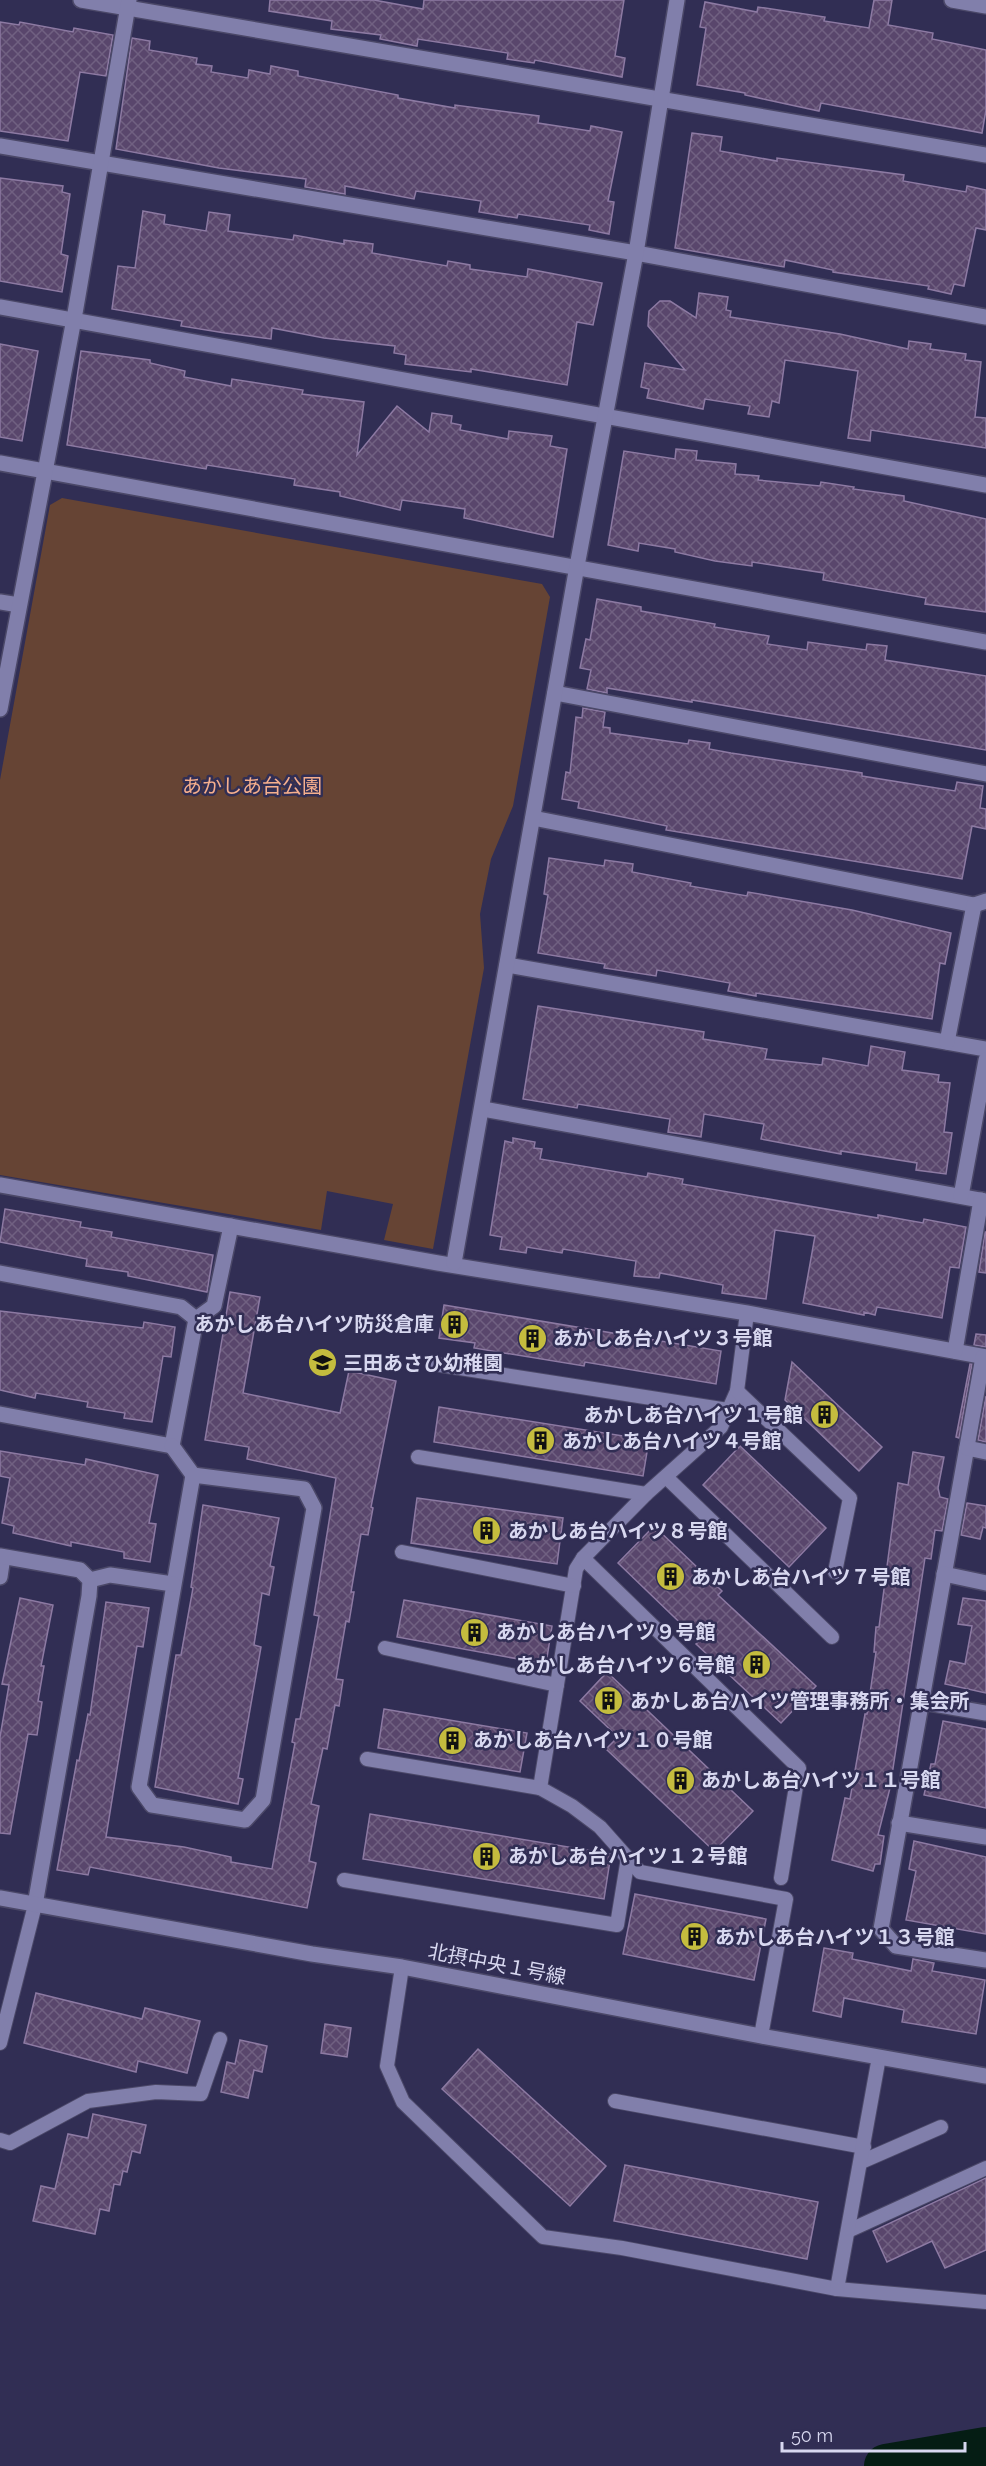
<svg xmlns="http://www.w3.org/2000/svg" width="986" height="2466" font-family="Raleway,'Noto Sans JP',sans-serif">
  <defs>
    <pattern id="building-cross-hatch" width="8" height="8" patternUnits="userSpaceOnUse" patternTransform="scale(1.5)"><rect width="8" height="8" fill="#59466c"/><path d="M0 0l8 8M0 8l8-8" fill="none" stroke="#706081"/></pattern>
  </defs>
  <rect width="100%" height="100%" fill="#312e54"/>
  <polygon fill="#664434" points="62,498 542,584 550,597 513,806 491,859 480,914 484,968 433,1249 384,1240 393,1204 327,1191 321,1230 0,1175 0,780 50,505"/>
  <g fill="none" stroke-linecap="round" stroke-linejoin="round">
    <polyline stroke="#051d14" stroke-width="44" points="886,2466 986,2449"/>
  </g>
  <g fill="url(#building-cross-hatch)" stroke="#8d7aa3" stroke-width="1.5">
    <polygon points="270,0 374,0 423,9 424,0 624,0 615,56 625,58 622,77 535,60 534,63 507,59 508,53 418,39 417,46 380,39 381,35 331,29 332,21 269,11"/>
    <polygon points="874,0 892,0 888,25 933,33 932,39 986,50 986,110 982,133 821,103 819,111 745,95 745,93 697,85 706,28 700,27 705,2 757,12 758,7 825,17 824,21 869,28"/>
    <polygon points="0,22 19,25 20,22 73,32 74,28 113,35 106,76 80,72 68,141 0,131"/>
    <polygon points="132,38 150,41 149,50 197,58 196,64 212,66 211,72 248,78 249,70 270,74 271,66 298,71 298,76 398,95 398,98 455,108 455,105 539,116 538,123 590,131 591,126 622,132 608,201 614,202 609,234 589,230 590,225 518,214 517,218 479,212 481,201 416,191 414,199 345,186 345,194 305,187 306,179 219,168 116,149"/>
    <polygon points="692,133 722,137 720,151 777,161 777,158 904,175 903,181 966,192 967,186 986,190 986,230 976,228 964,286 954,284 951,294 928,289 929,286 833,272 833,270 785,260 784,267 675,248"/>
    <polygon points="0,178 63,186 62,192 70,194 61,254 68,256 62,292 0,281"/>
    <polygon points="143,211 165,215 164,224 206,231 209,212 230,215 228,231 293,240 294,235 344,244 344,240 373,244 372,253 447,266 448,261 470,265 470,269 527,277 528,269 602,283 593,325 577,322 567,385 471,369 471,372 405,364 406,355 394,353 395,346 324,338 272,328 271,339 225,333 181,326 182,321 112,309 118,266 135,268"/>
    <polygon points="699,293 728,297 726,310 731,311 730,317 840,334 908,349 909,341 931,344 930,349 966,354 965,360 981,362 975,417 986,418 986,448 871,430 870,441 848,438 858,371 785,360 779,403 772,401 769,417 748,414 750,406 705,399 703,409 647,398 649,389 641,387 645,363 685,370 648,326 649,311 660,301 670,301 696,318"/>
    <polygon points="0,344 38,351 22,441 0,437"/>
    <polygon points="81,351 150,360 150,363 185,371 184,377 231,386 232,379 303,390 302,394 364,402 357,455 397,406 429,432 432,413 452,416 451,423 461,425 460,430 508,439 509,431 552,436 550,446 567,449 553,537 464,518 465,509 402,500 400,510 340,496 340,492 294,485 295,479 207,465 206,469 67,445"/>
    <polygon points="676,449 697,451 696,460 736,464 735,474 759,476 758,480 820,486 821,482 854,487 853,489 904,496 904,501 986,519 986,612 925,604 926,598 823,580 824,573 752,562 752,566 715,561 675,552 675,549 639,543 638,551 608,545 624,451 675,459"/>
    <polygon points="597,599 641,607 641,611 715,624 714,627 769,636 767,644 807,650 808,642 866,650 867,644 887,646 885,660 986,676 986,750 692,700 692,702 607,688 607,693 587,689 591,670 580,668 586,639 590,640"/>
    <polygon points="583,708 605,712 603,727 610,728 610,733 688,744 689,740 710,743 709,749 731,753 862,773 862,776 955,791 957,782 983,786 980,808 986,809 986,829 972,826 962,879 666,830 667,826 578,808 579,802 562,799 566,772 570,773 576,717 582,718"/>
    <polygon points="549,858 604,866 605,860 633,864 632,872 691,883 690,886 747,896 748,892 852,910 951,933 945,964 940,963 932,1019 756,993 756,996 728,991 730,983 657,970 656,976 604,968 605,964 538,953 548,895 544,894"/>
    <polygon points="538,1006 704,1032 703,1039 767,1049 765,1059 822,1065 823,1058 868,1066 871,1046 905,1052 902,1070 939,1075 938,1082 950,1083 944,1132 952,1133 946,1174 916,1170 917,1163 841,1151 841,1154 761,1139 764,1124 704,1114 701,1137 668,1132 670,1119 578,1104 577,1108 523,1099"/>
    <polygon points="513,1138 535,1142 534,1148 542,1149 540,1159 647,1177 648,1173 683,1179 682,1184 878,1218 878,1215 923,1223 924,1219 966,1227 959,1268 950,1267 942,1318 877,1307 875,1315 864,1312 864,1315 803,1303 815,1236 775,1230 766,1299 722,1293 723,1285 660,1273 659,1278 634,1276 636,1261 563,1249 562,1253 527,1247 526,1253 500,1249 502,1237 490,1235 505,1141 513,1143"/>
    <polygon points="5,1209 81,1222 80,1227 112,1232 111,1237 213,1255 207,1292 128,1276 128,1272 86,1266 87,1259 0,1242"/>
    <polygon points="985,1232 986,1232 986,1273 979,1272"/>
    <polygon points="230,1292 260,1297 243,1393 340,1413 349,1371 396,1381 371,1507 373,1508 368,1535 361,1534 351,1592 354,1592 349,1622 346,1621 336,1679 343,1680 339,1706 335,1705 327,1749 323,1748 311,1804 319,1806 309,1861 316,1863 307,1908 90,1867 88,1875 57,1870 77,1760 79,1761 88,1714 90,1715 106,1602 149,1608 143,1647 137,1646 106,1837 184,1847 231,1857 231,1862 272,1869 295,1743 292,1742 296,1719 300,1719 319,1616 314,1615 336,1478 247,1459 249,1447 205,1440"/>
    <polygon points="444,1305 721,1351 716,1384 585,1362 584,1366 474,1348 475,1343 439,1338"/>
    <polygon points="0,1311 143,1328 144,1322 175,1327 171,1357 163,1356 152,1422 124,1418 125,1413 87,1407 88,1402 36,1393 35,1398 0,1390"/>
    <polygon points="976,1334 986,1335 986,1347 974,1345"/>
    <polygon points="792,1362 882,1447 859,1471 785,1400"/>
    <polygon points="970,1364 972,1364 959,1438 956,1437"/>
    <polygon points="986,1396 986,1442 978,1440"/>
    <polygon points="439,1407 649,1440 643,1476 434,1442"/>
    <polygon points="740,1446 826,1528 789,1567 703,1485"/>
    <polygon points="0,1451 85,1465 86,1459 158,1475 149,1523 156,1524 150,1562 124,1558 124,1552 71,1542 71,1546 13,1533 14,1526 2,1523 10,1478 0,1476"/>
    <polygon points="913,1452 944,1457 938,1488 940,1497 948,1499 942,1531 935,1530 931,1559 925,1558 890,1788 878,1835 884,1836 880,1864 875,1864 873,1871 832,1860 845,1798 850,1799 865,1714 867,1714 876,1652 874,1652 876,1627 879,1627 898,1483 908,1485"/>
    <polygon points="417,1498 563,1518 557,1564 411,1543"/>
    <polygon points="967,1503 986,1506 986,1528 983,1527 980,1539 961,1535"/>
    <polygon points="203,1505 279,1518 270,1566 274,1567 269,1595 262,1593 254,1645 261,1647 238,1778 243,1779 238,1804 155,1787 176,1655 181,1655 193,1588 191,1587"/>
    <polygon points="654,1526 722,1591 718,1595 816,1686 781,1723 696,1644 699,1641 618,1563"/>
    <polygon points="20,1598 53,1605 41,1666 44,1666 38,1701 42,1702 37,1735 28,1734 10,1834 0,1833 0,1737 9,1685 2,1684"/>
    <polygon points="963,1598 986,1601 986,1693 945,1684 950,1661 965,1664 972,1626 958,1624"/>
    <polygon points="404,1600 552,1626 546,1664 397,1637"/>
    <polygon points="607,1672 753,1811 714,1851 606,1749 618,1737 580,1701"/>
    <polygon points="384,1709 527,1733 520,1772 378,1748"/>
    <polygon points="943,1721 986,1729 986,1808 924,1795 931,1764 935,1764"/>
    <polygon points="370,1814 611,1854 604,1899 363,1859"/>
    <polygon points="914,1841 986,1857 986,1934 906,1920 916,1871 909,1869"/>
    <polygon points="635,1894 766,1919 754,1980 623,1954"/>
    <polygon points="824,1948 853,1953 852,1959 911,1971 913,1959 934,1963 932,1971 985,1980 976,2034 902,2022 904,2010 844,1998 841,2017 813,2011"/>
    <polygon points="36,1993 142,2019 145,2008 200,2021 187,2073 138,2061 136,2072 24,2043"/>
    <polygon points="325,2024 351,2028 347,2057 321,2053"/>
    <polygon points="240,2040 267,2046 262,2072 254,2070 248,2098 221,2092 227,2062 235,2064"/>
    <polygon points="478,2049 606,2166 570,2206 442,2089"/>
    <polygon points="93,2114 146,2125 140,2153 132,2151 127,2172 123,2171 120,2185 114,2184 109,2211 100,2209 95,2234 33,2221 41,2186 55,2189 68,2134 88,2138"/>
    <polygon points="625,2165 818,2202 807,2259 614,2221"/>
    <polygon points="986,2178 986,2250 945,2268 932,2241 887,2262 873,2231"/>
  </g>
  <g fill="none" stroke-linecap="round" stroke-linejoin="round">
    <defs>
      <g id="service">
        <polyline points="747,1313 737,1391 721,1427 646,1494 583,1558 576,1569 540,1788 572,1806 600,1827 640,1872 786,1899 761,2036"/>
        <polyline points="434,1364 728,1410"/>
        <polyline points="737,1391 850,1498 835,1572"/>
        <polyline points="418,1457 646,1494"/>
        <polyline points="666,1477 832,1637"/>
        <polyline points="402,1552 574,1586"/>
        <polyline points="583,1558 799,1768 781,1878"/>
        <polyline points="385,1648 557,1685"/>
        <polyline points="367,1759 540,1788"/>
        <polyline points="344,1880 617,1925 628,1858"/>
        <polyline points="402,1967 387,2066 403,2102 543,2237 622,2248 837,2289 986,2302"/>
        <polyline points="0,2043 35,1905"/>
        <polyline points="615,2101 864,2147"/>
        <polyline points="0,2140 10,2143 88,2101 156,2092 201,2094 220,2039"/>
        <polyline points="861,2162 941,2127"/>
        <polyline points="848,2231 986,2168"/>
        <polyline points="837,2289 879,2057"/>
      </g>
      <polyline id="pedestrian" points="196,1319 214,1306 231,1226"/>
      <g id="minor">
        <polyline points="81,0 986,155"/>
        <polyline points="952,0 986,6"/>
        <polyline points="0,146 636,253 986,317"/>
        <polyline points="0,307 986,485"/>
        <polyline points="0,463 986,642"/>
        <polyline points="0,602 19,605"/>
        <polyline points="555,693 986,774"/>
        <polyline points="0,709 74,319 129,0"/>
        <polyline points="533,818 974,905 986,901"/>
        <polyline points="507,965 986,1049"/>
        <polyline points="947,1042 974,905"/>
        <polyline points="483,1109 986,1201"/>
        <polyline points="0,1185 438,1263 747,1313 986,1357"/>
        <polyline points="961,1196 986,1060"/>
        <polyline points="454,1263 577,566 636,253 677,0"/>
        <polyline points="0,1273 181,1307 196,1319 172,1446 0,1414"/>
        <polyline points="955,1351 981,1200"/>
        <polyline points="983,1357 881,1929 896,1946 986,1960"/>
        <polyline points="172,1446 193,1475 304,1489 314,1508 263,1800 245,1820 152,1805 139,1787 193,1475"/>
        <polyline points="967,1448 986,1452"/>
        <polyline points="944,1574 986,1583"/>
        <polyline points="0,1577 3,1557"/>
        <polyline points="90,1580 110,1575 173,1584"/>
        <polyline points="922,1702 986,1713"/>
        <polyline points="899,1823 986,1837"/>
      </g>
      <g id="tertiary">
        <polyline points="0,1556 80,1570 90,1580 89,1596 35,1905"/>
        <polyline points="0,1898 312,1954 402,1967 761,2036 986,2076"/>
      </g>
    </defs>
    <use href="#service" stroke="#4b4868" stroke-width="16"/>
    <use href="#pedestrian" stroke="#4b4868" stroke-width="18"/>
    <use href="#minor" stroke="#4b4868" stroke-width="18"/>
    <use href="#tertiary" stroke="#4b4868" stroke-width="18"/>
    <use href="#service" stroke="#817fab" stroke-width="14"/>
    <use href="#pedestrian" stroke="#817fab" stroke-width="15"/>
    <use href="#minor" stroke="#817fab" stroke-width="15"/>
    <use href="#tertiary" stroke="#817fab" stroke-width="15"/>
  </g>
  <defs>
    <symbol id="building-disc" viewBox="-11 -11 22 22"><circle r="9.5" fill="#c4bc3e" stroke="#312e54"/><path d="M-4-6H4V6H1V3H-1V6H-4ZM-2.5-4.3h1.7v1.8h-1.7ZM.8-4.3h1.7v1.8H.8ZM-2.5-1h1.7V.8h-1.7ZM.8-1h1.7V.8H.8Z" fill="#111"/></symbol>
    <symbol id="school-disc" viewBox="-11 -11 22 22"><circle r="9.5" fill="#c4bc3e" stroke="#312e54"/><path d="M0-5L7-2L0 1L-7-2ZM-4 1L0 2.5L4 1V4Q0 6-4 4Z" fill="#111"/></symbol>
  </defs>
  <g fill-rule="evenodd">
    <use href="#building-disc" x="438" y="1308" width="33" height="33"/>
    <use href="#building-disc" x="516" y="1322" width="33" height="33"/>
    <use href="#school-disc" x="306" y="1346" width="33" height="33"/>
    <use href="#building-disc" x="808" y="1398" width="33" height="33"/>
    <use href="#building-disc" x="524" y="1424" width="33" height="33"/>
    <use href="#building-disc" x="470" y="1514" width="33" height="33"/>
    <use href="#building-disc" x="654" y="1560" width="33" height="33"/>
    <use href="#building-disc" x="458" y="1616" width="33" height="33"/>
    <use href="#building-disc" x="740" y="1648" width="33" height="33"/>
    <use href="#building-disc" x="592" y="1684" width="33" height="33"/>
    <use href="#building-disc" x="436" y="1724" width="33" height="33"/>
    <use href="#building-disc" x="664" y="1764" width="33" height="33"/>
    <use href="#building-disc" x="470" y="1840" width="33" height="33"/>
    <use href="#building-disc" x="678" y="1920" width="33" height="33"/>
  </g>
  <g text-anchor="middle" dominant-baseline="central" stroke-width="5" stroke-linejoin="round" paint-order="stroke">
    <g font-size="20" fill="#f6af8d" stroke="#312e54">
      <text x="252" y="786">あかしあ台公園</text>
    </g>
    <g font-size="20" font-weight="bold" fill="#d8d8f0" stroke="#312e54" text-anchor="start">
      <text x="434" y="1324" text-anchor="end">あかしあ台ハイツ防災倉庫</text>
      <text x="553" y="1338">あかしあ台ハイツ３号館</text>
      <text x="343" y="1363">三田あさひ幼稚園</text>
      <text x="803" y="1415" text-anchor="end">あかしあ台ハイツ１号館</text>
      <text x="562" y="1441">あかしあ台ハイツ４号館</text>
      <text x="508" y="1531">あかしあ台ハイツ８号館</text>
      <text x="691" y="1577">あかしあ台ハイツ７号館</text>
      <text x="496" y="1632">あかしあ台ハイツ９号館</text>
      <text x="735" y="1665" text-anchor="end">あかしあ台ハイツ６号館</text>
      <text x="630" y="1701">あかしあ台ハイツ管理事務所・集会所</text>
      <text x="473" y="1740">あかしあ台ハイツ１０号館</text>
      <text x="701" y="1780">あかしあ台ハイツ１１号館</text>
      <text x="508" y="1856">あかしあ台ハイツ１２号館</text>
      <text x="715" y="1937">あかしあ台ハイツ１３号館</text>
    </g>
    <g font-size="20" fill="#d8d8f0" stroke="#312e54">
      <text transform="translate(497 1964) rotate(11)">北摂中央１号線</text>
    </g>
  </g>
  <path d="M782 2442v9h183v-9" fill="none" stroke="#d8d8f0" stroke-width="3"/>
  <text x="791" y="2442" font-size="18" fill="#d8d8f0" stroke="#312e54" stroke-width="4.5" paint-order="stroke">50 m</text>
</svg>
